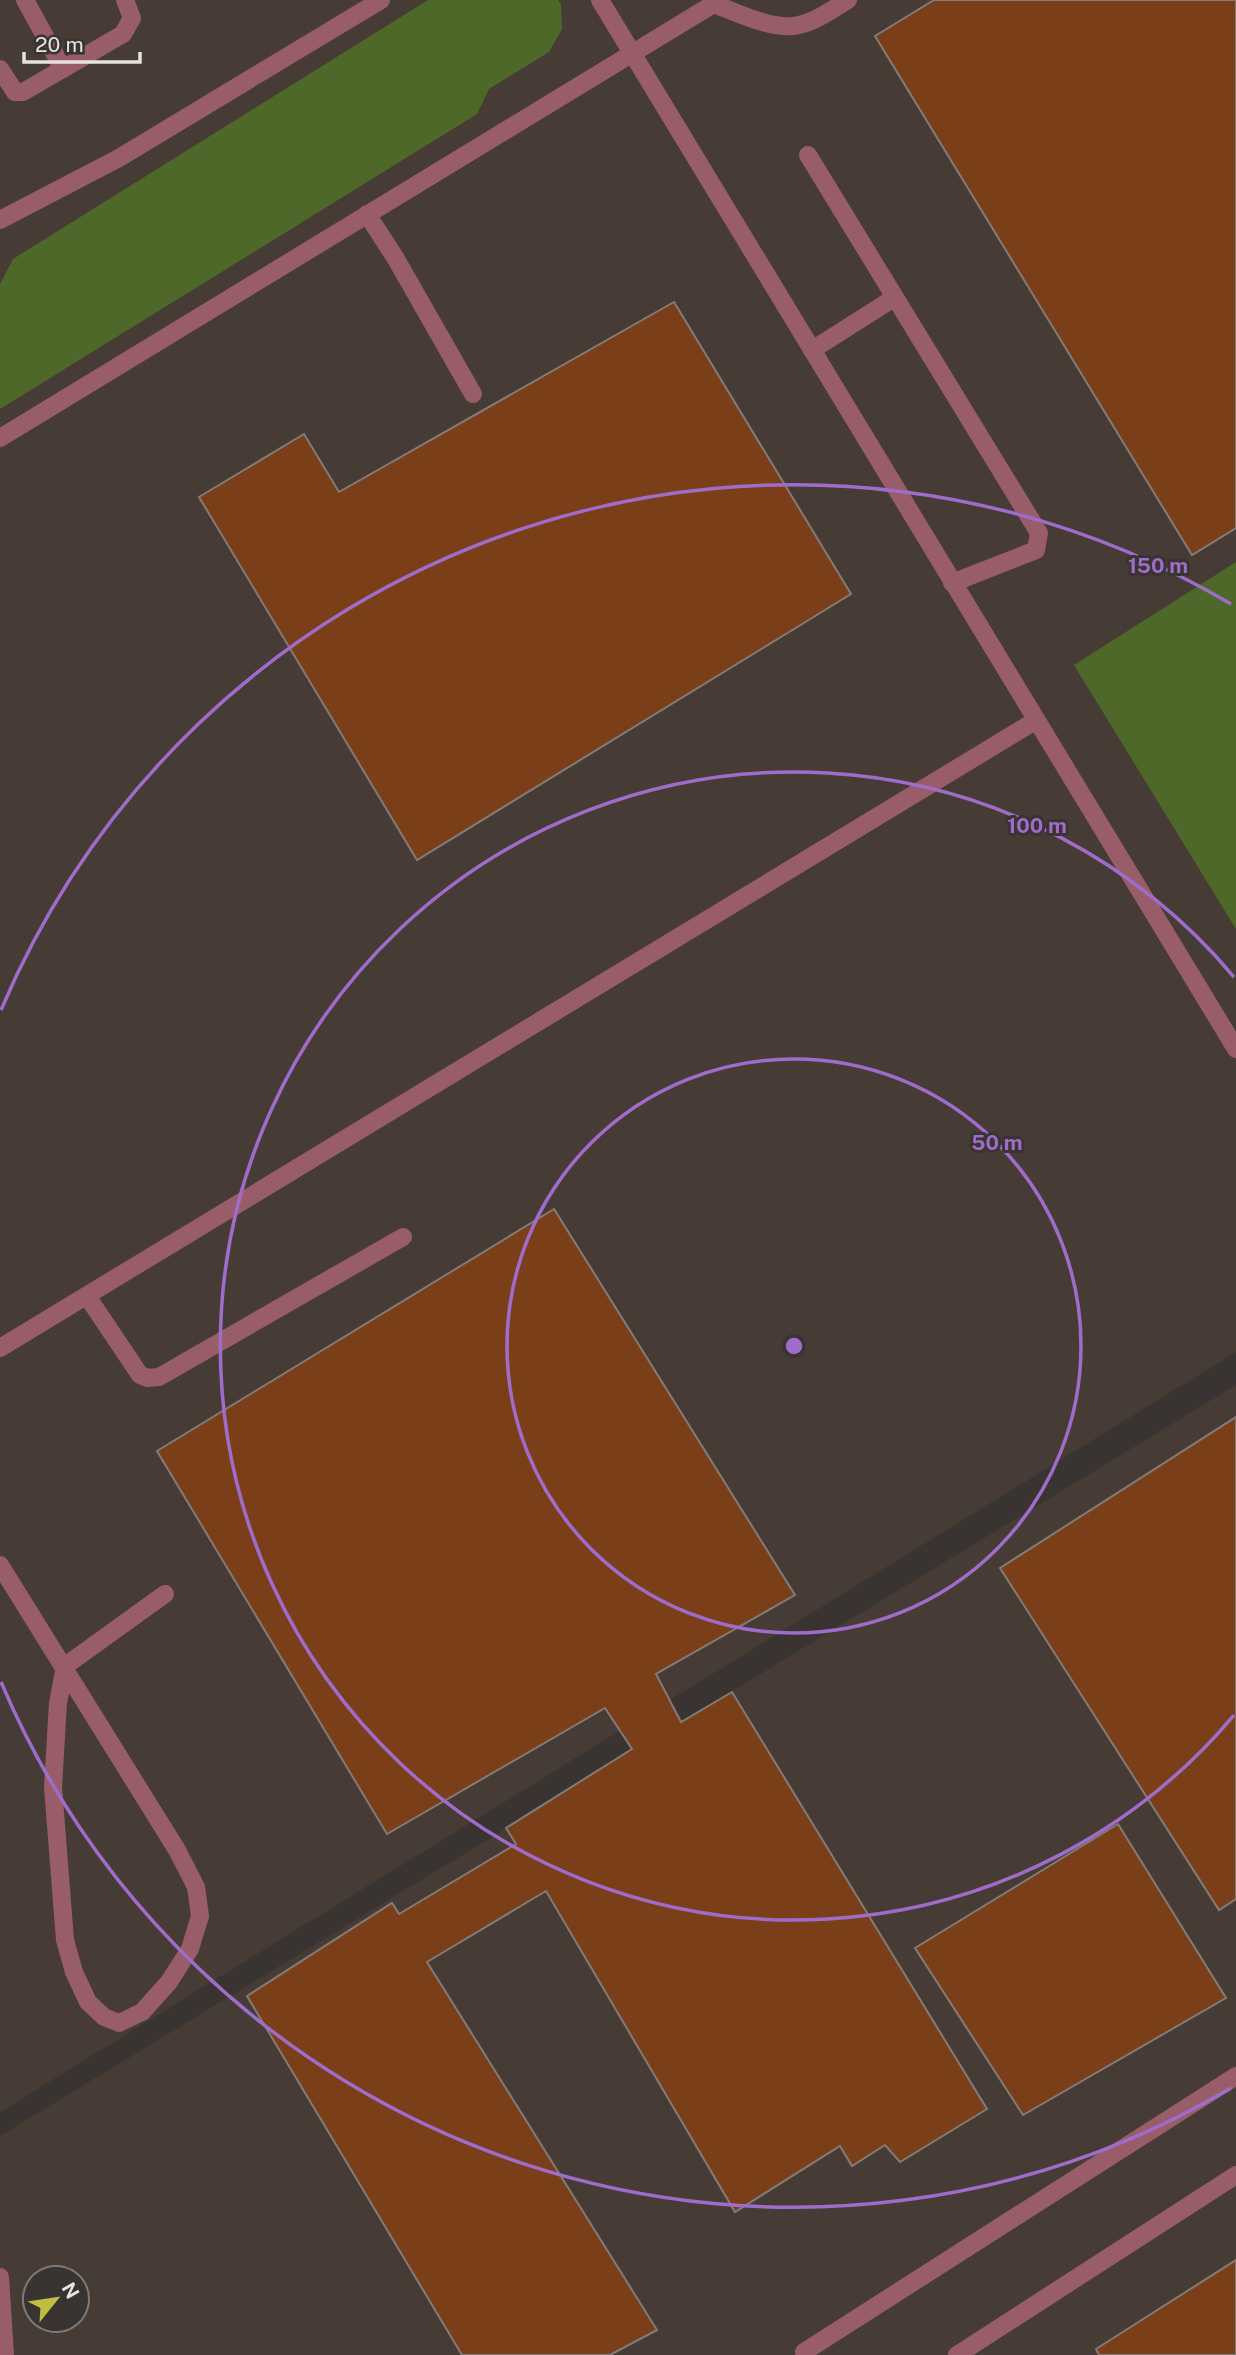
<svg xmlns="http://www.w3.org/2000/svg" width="1236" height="2355" font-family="'Public Sans',sans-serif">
  <rect width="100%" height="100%" fill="#393431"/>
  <g fill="#473c35" fill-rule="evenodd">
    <polygon points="0,0 1236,0 1236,1352 0,2112"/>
    <path d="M1236,1385V2355H0V2136ZM35,2278H77V2320H35Z"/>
  </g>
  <g fill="#4e6829">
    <polygon points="428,0 558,0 561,4 562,29 549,52 489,89 477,114 0,409 0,284 13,259"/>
    <polygon points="1236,562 1236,929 1074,665"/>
  </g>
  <g fill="#7a3f19" stroke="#827b78" stroke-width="2">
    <polygon points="934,0 1236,0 1236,528 1192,555 875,36"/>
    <polygon points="674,302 851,594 417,860 199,497 304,434 339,492"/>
    <polygon points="554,1209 795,1595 656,1674 681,1722 732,1692 987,2109 900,2162 885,2145 852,2166 840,2146 735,2212 546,1891 427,1962 657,2330 610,2355 462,2355 247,1996 392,1903 399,1914 516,1844 506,1828 632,1749 605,1708 387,1834 157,1451"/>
    <polygon points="1236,1417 1236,1899 1219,1910 1000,1568"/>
    <polygon points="1118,1824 1226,1998 1023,2115 915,1948"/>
    <polygon points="1236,2260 1236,2355 1099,2355 1096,2349"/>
  </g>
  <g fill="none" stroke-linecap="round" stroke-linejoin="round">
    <g stroke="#995c69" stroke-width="18">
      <polyline points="25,0 63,69"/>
      <polyline points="600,0 1236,1049"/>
      <path d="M713,4C737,12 767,28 793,26C813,24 831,10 848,0"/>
      <polyline points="0,69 15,92 23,92 123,34 132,18 125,0"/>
      <polyline points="808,155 1039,533 1036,550 952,583"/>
      <polyline points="367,214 396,259 473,394"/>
      <polyline points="812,350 894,298"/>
      <polyline points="87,1296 140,1375 148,1378 159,1377 403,1237"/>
      <polyline points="0,1348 1035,721"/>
      <polyline points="0,1565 177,1850 196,1887 200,1916 190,1949 169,1982 142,2012 119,2023 104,2017 88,2002 74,1972 65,1940 53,1787 58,1703 65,1666 165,1594"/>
    </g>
    <g stroke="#995c69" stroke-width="18">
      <polyline points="0,220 119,158 381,0"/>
      <polyline points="0,438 720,0"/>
      <polyline points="0,2277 5,2355"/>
      <polyline points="805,2355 804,2352 1236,2076"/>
      <polyline points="957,2355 1236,2175"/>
    </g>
  </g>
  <g fill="none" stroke="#a06ccb" stroke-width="3.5">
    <circle cx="794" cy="1346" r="287"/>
    <path d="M1234 1715A574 574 0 1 1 1234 977"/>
    <path d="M1231 2088A861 861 0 0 1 1 1682M1 1010A861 861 0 0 1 1231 604"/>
  </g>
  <circle cx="794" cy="1346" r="10" fill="#a06ccb" stroke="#393431" stroke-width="3.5"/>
  <g font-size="21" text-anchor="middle" font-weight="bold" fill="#a06ccb" stroke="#393431" stroke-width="6" stroke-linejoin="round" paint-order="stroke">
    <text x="1158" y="573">150 m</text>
    <text x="1037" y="833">100 m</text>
    <text x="997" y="1150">50 m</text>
  </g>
  <g transform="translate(56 2299) rotate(60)"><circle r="33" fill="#393431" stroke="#7e7a77" stroke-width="2"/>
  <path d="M0-5L12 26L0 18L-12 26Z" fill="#c0be41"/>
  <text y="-10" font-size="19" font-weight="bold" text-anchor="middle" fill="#e6e2e0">N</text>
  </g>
  <path d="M24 52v10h116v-10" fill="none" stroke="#e6e2e0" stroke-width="3.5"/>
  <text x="35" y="52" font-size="21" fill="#e6e2e0" stroke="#393431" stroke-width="5" paint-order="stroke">20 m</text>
</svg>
